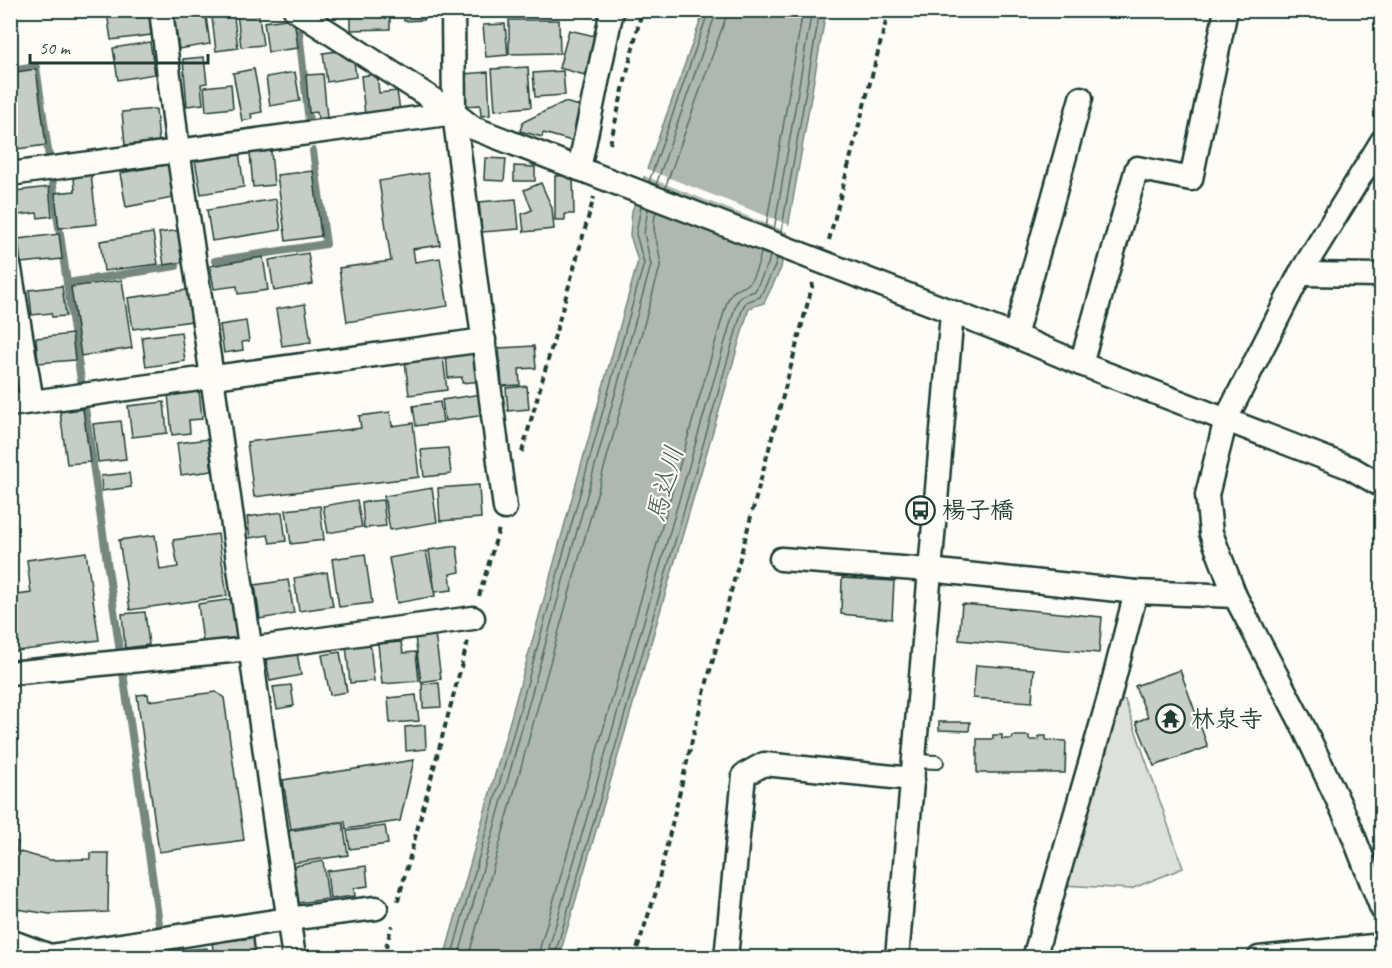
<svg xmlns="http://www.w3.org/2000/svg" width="1392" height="968" font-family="Caveat,'Klee One',sans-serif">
  <rect width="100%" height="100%" fill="#fdfcf7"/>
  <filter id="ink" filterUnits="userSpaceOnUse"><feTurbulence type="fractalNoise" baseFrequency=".0167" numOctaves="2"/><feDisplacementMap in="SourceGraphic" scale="12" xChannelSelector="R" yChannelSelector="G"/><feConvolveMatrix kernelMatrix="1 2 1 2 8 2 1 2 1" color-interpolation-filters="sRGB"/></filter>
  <g filter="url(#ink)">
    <polygon fill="#dde0db" stroke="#7e8e88" stroke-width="1.5" points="1109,698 1125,700 1183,868 1131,889 1063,885"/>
    <polygon fill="#aeb8b1" stroke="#75877f" stroke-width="1.5" points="704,11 826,11 781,268 764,303 749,308 559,957 444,958 638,261 630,235 632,211"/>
    <polygon fill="#fdfcf7" points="644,168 792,226 790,233 642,175"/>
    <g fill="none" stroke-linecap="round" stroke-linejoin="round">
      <g stroke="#586e66" stroke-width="1.5">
        <polyline points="649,182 709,10"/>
        <polyline points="656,185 717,10"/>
        <polyline points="665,188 725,20 726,10"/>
        <polyline points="766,227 803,10"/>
        <polyline points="774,230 812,10"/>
        <polyline points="781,233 820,10"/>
        <polyline points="451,958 644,263 636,234 641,206"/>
        <polyline points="458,958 651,265 644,233 648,209"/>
        <path d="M468,958L660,267C662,247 649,233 656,212"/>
        <path d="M537,958L727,302C734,285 739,292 748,284C754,279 760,259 761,252"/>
        <polyline points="546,958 736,304 741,296 755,291 768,264 770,256"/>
        <polyline points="554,958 743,307 746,302 760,297 775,266 777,258"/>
      </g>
      <g stroke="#75877f" stroke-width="8">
        <polyline points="299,32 309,122"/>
        <polyline points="10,71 36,67 164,958"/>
        <polyline points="215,261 326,244 313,151"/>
        <polyline points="67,283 176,266"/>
      </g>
    </g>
    <g fill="#c6cdc7" stroke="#1f3d34" stroke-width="1.5">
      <polygon points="120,10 133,10 134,18 149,16 151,35 111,40 107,12"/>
      <polygon points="195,10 205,10 210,44 179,49 173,14"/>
      <polygon points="211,10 233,10 238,48 216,51"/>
      <polygon points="258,10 263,45 241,47 237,13"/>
      <polygon points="351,10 390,10 390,29 351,30"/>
      <polygon points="395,10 424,10 424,20 404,21 404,14 395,15"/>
      <polygon points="294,18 298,48 268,52 264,22"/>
      <polygon points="509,20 559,20 560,53 509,54"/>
      <polygon points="505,24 508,55 486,57 483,25"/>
      <polygon points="569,30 595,36 585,75 559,68"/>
      <polygon points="150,42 155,74 118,80 113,48"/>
      <polygon points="339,51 354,61 356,77 327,82 323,53"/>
      <polygon points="204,57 207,83 201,84 203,104 187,106 183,59"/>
      <polygon points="528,67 531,107 495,110 492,69"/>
      <polygon points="36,69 46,145 10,150 10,73"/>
      <polygon points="254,69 262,112 251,114 252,119 242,121 233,73"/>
      <polygon points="563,71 565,95 535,97 533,73"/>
      <polygon points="295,72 300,101 270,106 266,77"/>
      <polygon points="488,72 490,115 481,116 480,105 465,106 463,74"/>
      <polygon points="323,74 327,118 318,119 317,112 309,113 306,75"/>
      <polygon points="377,74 379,93 397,91 400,111 365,115 361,76"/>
      <polygon points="231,84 233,108 206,111 204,87"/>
      <polygon points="564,102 580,106 572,141 543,133 542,137 520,131 523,122"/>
      <polygon points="156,109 159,142 125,145 122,112"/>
      <polygon points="271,151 274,185 253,187 250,153"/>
      <polygon points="239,152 244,187 201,194 195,160"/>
      <polygon points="485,158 506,159 504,181 484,180"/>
      <polygon points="172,164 178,197 126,207 120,173"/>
      <polygon points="514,166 535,167 535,181 514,181"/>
      <polygon points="313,171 321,236 286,241 277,175"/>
      <polygon points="428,173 440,245 413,249 415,262 440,258 448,306 347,322 339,268 391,261 379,181"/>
      <polygon points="91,175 97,224 59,228 55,193 75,191 74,177"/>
      <polygon points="573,175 574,214 565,214 565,220 555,220 555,176"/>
      <polygon points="541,183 552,208 554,229 524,232 522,214 532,210 524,190"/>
      <polygon points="49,187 52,216 38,218 37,213 18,215 15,191"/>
      <polygon points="276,199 281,230 212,241 207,210"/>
      <polygon points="516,199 519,229 482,232 479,202"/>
      <polygon points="180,230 184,262 164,265 159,233"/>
      <polygon points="153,233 158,264 104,271 100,241"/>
      <polygon points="59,234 62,259 21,263 18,239"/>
      <polygon points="308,253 313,284 274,291 269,260"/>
      <polygon points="263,257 268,290 238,294 237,286 214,289 210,266"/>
      <polygon points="122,280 132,348 81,356 71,287"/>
      <polygon points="62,286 66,316 52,317 51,313 32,315 29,290"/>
      <polygon points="187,290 192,321 133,329 128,298"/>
      <polygon points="305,304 311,342 282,346 276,309"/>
      <polygon points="246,321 249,341 242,342 243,350 224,353 220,325"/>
      <polygon points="181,332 185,361 146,367 142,337"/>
      <polygon points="72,334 75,360 38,363 36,338"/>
      <polygon points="534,346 536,368 519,369 520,385 502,386 499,348"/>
      <polygon points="480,352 482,381 462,383 462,377 448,378 446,353"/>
      <polygon points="443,357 447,390 409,395 405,361"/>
      <polygon points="527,386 529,409 508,411 506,388"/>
      <polygon points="199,390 202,419 189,420 190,433 172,435 168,394"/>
      <polygon points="481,394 484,415 445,421 442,400"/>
      <polygon points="164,402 167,433 132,437 128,406"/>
      <polygon points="440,402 443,422 416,426 413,406"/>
      <polygon points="83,409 90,462 67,464 60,412"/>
      <polygon points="390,412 392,426 413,423 419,477 254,497 247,442 361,428 359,416"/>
      <polygon points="121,421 126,459 98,462 93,424"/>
      <polygon points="208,439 212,471 181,475 177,443"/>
      <polygon points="448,448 451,474 424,477 421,450"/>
      <polygon points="129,473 131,487 102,491 101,476"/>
      <polygon points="479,485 481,518 440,521 438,488"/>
      <polygon points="432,488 437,522 390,530 384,496"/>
      <polygon points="357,500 362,527 328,533 323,506"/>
      <polygon points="383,500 386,526 364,528 362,502"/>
      <polygon points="320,506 324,540 291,544 286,510"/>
      <polygon points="282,512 286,541 270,543 268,535 250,538 247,517"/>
      <polygon points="218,534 227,596 130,610 119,540 155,535 160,570 178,567 173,540"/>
      <polygon points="457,546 460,572 450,574 452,590 435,592 429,550"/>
      <polygon points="426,551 435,596 397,603 389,558"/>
      <polygon points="86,552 99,640 10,652 10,596 31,593 27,560"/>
      <polygon points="365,554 372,603 339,607 332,559"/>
      <polygon points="327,572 333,606 299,611 294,578"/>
      <polygon points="842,578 894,581 892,619 841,614"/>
      <polygon points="288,580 294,613 260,619 255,585"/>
      <polygon points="233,599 239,637 203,642 198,604"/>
      <polygon points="962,604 1102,617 1099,653 959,640"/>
      <polygon points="145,612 149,645 125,648 122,614"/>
      <polygon points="435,634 441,679 421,682 415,637"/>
      <polygon points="401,642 403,653 416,652 419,681 382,684 378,644"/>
      <polygon points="370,643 374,681 350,683 346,645"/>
      <polygon points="340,652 347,692 330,695 322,655"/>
      <polygon points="297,653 301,675 270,681 266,659"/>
      <polygon points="976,665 1034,669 1032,702 973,698"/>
      <polygon points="1180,670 1208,747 1154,766 1136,722 1148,717 1135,686"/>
      <polygon points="439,683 441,707 423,708 422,684"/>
      <polygon points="291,685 294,706 277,709 273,687"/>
      <polygon points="216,692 224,698 244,840 159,852 137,695 148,694 149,701"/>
      <polygon points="416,695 419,721 390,723 388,698"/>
      <polygon points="939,722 970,722 969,731 939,730"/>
      <polygon points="425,725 426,749 406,751 405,727"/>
      <polygon points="993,735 1002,735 1002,739 1012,739 1013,736 1029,736 1029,740 1038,740 1039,736 1046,736 1046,740 1066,741 1065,773 977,773 977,739 993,739"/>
      <polygon points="414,760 400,821 346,829 345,821 291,829 283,780"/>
      <polygon points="343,823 348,855 293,863 288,831"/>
      <polygon points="385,826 388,844 350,849 347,831"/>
      <polygon points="10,840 18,842 16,851 50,860 90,859 90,853 109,853 108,912 50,914 10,908"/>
      <polygon points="323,861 328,899 298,903 293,866"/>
      <polygon points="366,866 368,886 354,888 355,896 330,899 327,871"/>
      <polygon points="253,938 255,958 214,958 212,942"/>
      <polygon points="207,948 208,958 174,958 173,951"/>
    </g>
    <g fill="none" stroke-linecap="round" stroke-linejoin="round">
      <defs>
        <polyline id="lane" points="914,761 937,762"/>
        <g id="street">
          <polyline points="161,10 178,150 212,377 294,958"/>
          <polyline points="295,10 454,113 473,128 1015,336 1081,364 1351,468 1382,486"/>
          <polyline points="453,10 454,113 505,508"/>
          <polyline points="1382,141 1300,274 1226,419 1207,495 1211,533 1235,596 1302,724 1348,822 1382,909"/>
          <polyline points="579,169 612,10"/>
          <polyline points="10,174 454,113"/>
          <polyline points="10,269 32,402"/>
          <polyline points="1300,274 1382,275"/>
          <polyline points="1015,336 1081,98"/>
          <polyline points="1081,364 1137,168 1191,179 1226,10"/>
          <polyline points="10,405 484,340"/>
          <polyline points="781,559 929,570 1136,592 1235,596"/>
          <polyline points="10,673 250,649 473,618"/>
          <polyline points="10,941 50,956"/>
          <polyline points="51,958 50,956 288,919 376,908"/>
          <polyline points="726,958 744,775 764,764 913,779"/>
          <polyline points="897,958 952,313"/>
          <polyline points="1034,958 1109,698 1136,592"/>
          <polyline points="1259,958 1382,945"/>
        </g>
      </defs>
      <use href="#lane" stroke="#1f3d34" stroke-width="16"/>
      <use href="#street" stroke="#1f3d34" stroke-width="27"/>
      <g stroke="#1f3d34" stroke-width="4" stroke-dasharray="6 4.5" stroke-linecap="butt">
        <polyline points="610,144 642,10"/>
        <polyline points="829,240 889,10"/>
        <polyline points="522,452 594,197"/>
        <polyline points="479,596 499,529"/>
        <polyline points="398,901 468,641"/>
        <polyline points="383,958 392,925"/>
        <polyline points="634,958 655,895 698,716 813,283"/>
      </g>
      <use href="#lane" stroke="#fdfcf7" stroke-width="12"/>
      <use href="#street" stroke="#fdfcf7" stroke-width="22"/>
    </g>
  </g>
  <defs>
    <symbol id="bus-ring" viewBox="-11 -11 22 22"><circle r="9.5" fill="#fdfcf7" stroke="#1f3d34" stroke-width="1.5"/><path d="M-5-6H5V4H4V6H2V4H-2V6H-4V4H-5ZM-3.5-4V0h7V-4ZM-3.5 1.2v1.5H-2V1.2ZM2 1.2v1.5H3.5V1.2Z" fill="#1f3d34"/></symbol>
    <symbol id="temple-ring" viewBox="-11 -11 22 22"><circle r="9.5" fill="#fdfcf7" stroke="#1f3d34" stroke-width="1.5"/><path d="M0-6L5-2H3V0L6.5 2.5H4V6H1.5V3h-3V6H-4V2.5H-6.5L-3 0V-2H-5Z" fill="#1f3d34"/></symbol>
  </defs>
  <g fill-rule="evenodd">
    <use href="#bus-ring" x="904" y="494" width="33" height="33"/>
    <use href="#temple-ring" x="1154" y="702" width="33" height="33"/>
  </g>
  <g text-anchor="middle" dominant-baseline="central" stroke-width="4.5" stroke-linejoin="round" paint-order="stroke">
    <g font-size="24" font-weight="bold" fill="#1f3d34" stroke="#fdfcf7" text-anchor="start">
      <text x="942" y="510">楊子橋</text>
      <text x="1191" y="719">林泉寺</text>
    </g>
    <g font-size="26" font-style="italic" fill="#435c53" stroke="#fdfcf7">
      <text transform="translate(665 484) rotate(-75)">馬込川</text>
    </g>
  </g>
  <rect width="1392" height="968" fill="none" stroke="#fdfcf7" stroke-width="36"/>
  <rect x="18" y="18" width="1356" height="932" fill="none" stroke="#1f3d34" stroke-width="2" filter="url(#ink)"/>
  <path d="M30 54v9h178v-9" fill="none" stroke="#1f3d34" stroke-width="3"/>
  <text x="39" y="54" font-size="18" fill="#1f3d34" stroke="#fdfcf7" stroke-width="4.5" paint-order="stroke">50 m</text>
</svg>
